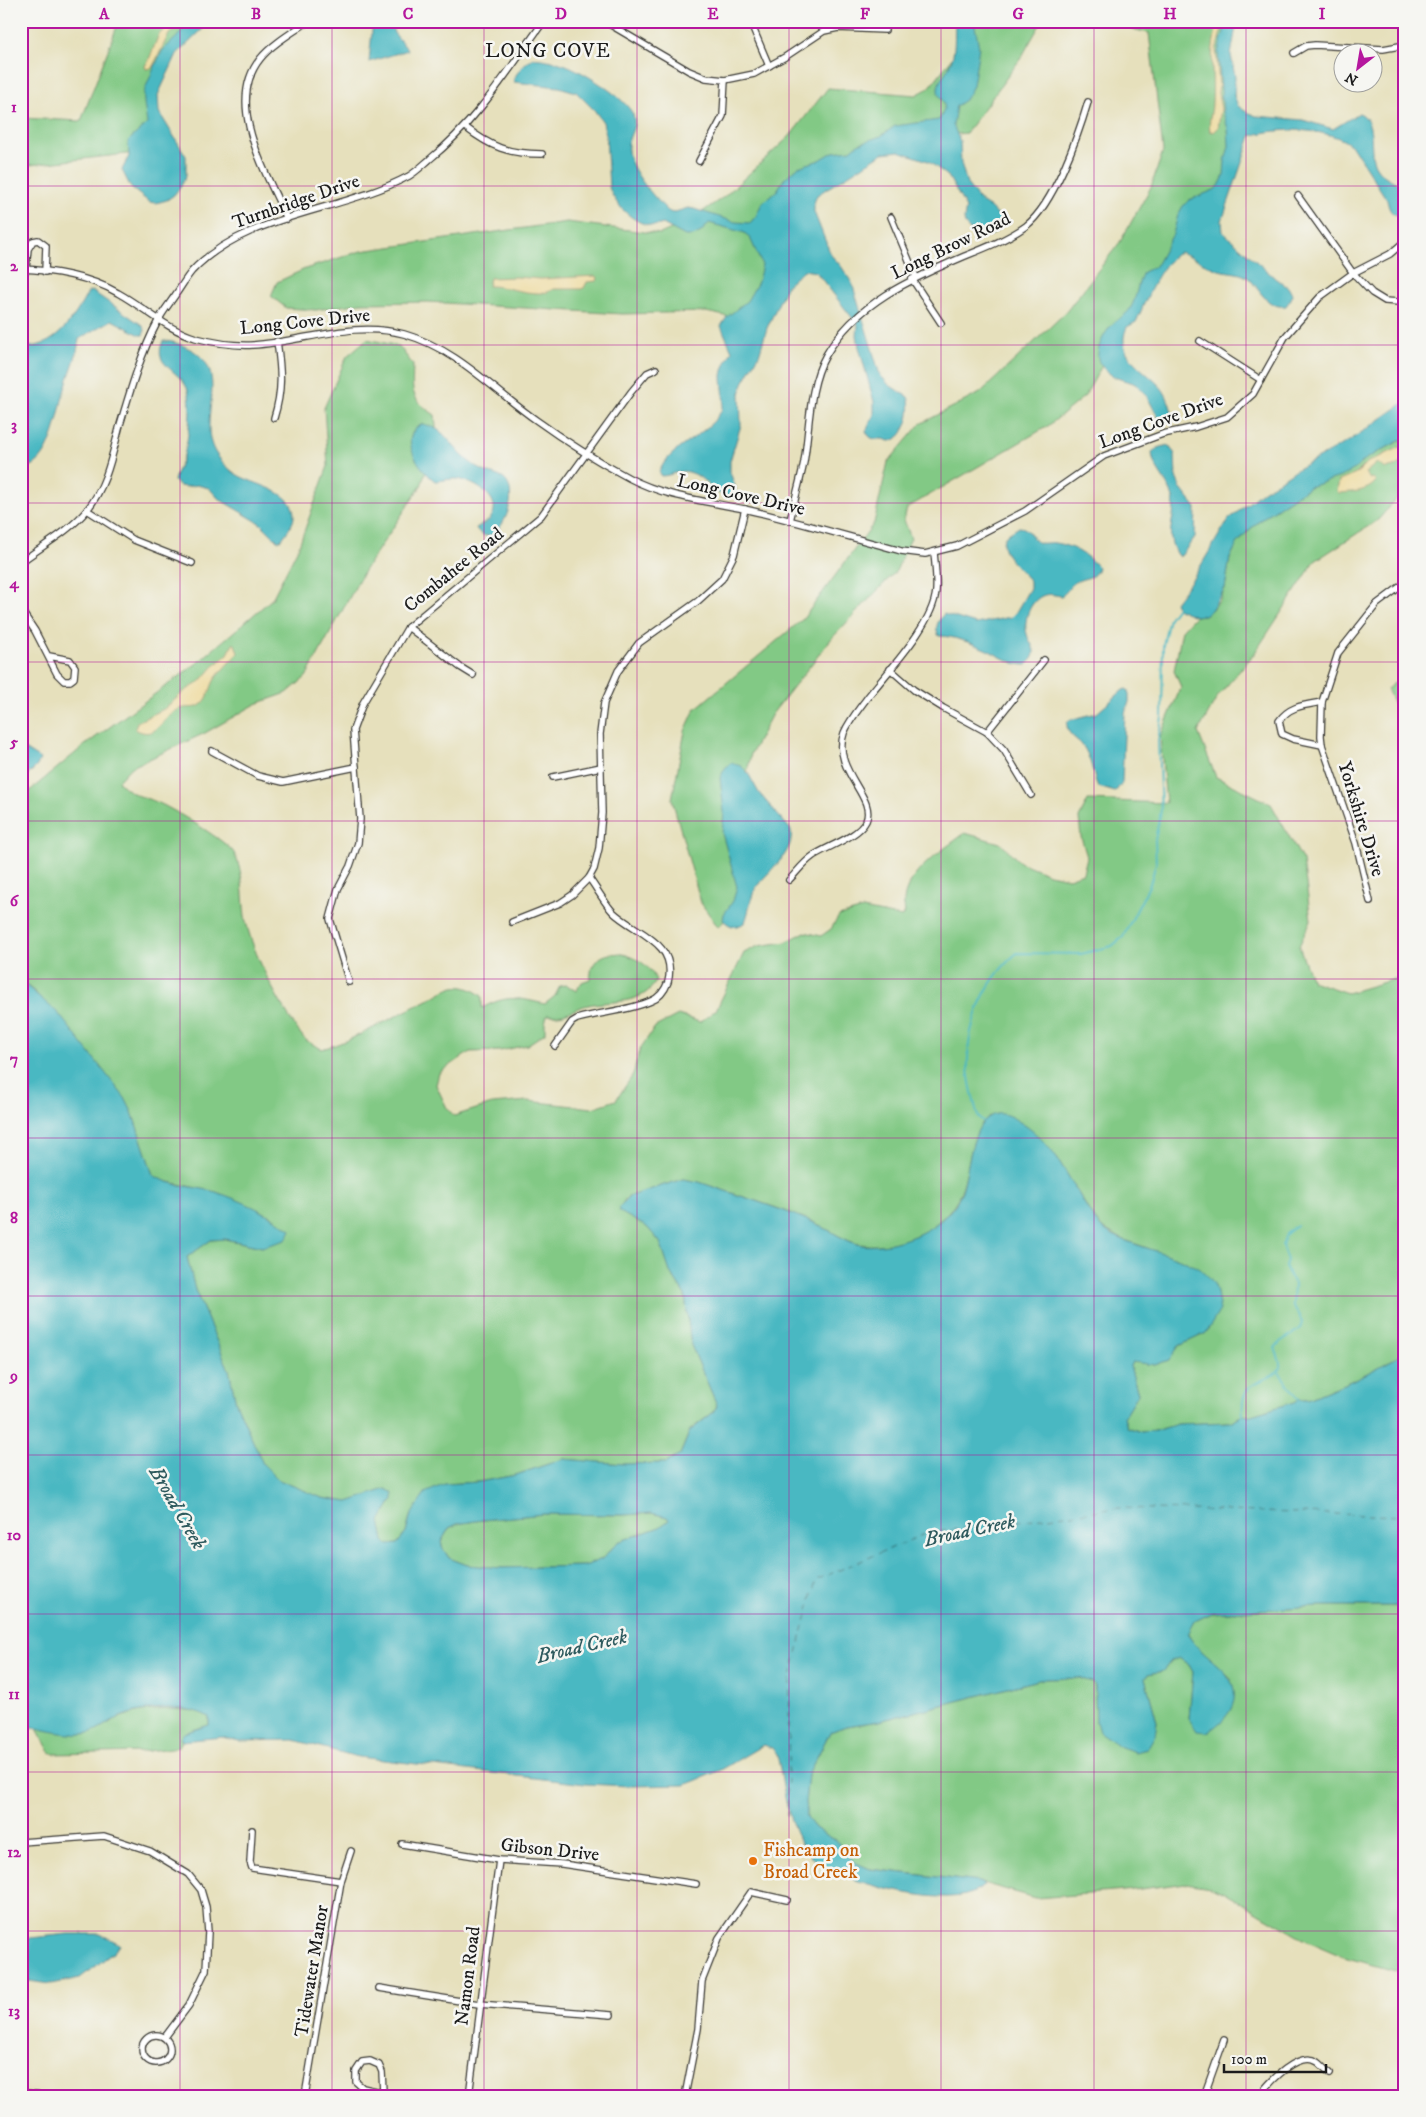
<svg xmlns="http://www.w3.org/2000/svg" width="1426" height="2117" font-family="'IM FELL DW Pica',serif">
  <rect width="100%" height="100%" fill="#f6f6f2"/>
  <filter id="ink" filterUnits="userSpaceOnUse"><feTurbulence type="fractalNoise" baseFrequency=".02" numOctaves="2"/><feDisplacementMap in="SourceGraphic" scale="10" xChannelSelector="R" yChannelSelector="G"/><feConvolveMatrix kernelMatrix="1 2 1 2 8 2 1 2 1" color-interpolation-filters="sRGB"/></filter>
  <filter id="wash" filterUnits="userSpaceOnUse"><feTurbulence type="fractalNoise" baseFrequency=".0096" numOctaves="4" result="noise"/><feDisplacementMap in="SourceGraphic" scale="20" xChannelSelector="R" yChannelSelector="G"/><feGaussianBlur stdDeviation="1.12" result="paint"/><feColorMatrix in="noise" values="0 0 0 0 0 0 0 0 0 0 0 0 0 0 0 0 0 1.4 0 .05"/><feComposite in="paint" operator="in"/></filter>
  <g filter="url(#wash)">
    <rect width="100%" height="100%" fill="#e6e0bc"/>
    <g fill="#82c985" stroke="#4f7250">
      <polygon points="119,21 196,21 157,78 144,152 21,166 21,118 81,121"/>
      <polygon points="968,21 1042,21 1021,58 966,133 937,136 871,147 828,174 744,320 706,312 622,314 428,302 361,303 316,310 286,308 271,296 277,282 305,269 361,251 567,222 660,234 689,221 725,196 790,136 828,88 916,95 929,88 962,45"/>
      <polygon points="1098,21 1232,21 1227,36 1240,144 1221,197 1150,280 1085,396 1048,426 907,508 904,520 911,538 896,571 832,638 772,714 751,754 742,796 740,906 718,927 701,903 672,799 685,731 695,709 803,619 874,523 888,462 920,424 980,393 1066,312 1120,242 1151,187 1163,151 1149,33"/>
      <path d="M367,339L399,346L413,365C412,393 410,398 435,415L437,438L421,486L364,571L306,677L287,693L256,704L205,733L130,768L118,781C133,798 146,796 165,806C177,812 228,842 234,853C244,872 242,895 245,916C250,949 282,1011 303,1037C307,1042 316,1046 322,1049C359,1039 391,1017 426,1001C434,997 445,989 454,987C464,985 474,990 482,996V1008C508,994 518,998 545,1004L555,996L560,986L567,985L576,991L582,982L590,979C591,975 591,970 592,967C606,940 650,958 656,981C643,1006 611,1000 588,1005C571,1009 567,1017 547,1015L545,1023V1033L527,1045L500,1051L470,1052L439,1073L436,1085L447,1108L454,1116L492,1104L528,1101L592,1108L616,1100L633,1075L640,1049L655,1027L678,1015L700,1022L716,1010L744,953L758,946L786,942L805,932L821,936L831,929L839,916L863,909L902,917L905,912C896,878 943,850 965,833L1000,843L1020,862L1049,874L1069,878L1083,873L1087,857L1081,837L1079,818L1088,800L1166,803L1160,737L1181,687L1174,671L1182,630L1195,616L1204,615L1211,610L1219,601L1225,588L1230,558L1237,544L1248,531L1264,517L1309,487L1355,469L1367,458L1405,438V489L1378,520L1315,561L1254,654L1218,696L1198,732L1216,777L1271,804L1303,861L1311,920L1299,946L1312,981L1347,993L1405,976V1353L1358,1378L1308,1399H1299L1295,1402L1248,1416L1243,1415L1230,1422L1178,1424L1155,1431L1141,1432L1127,1427L1124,1417L1138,1394L1130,1366L1133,1361L1155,1365L1168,1360L1179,1346L1206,1333L1186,1262L1122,1239L1101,1227L1091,1214L1057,1158L989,1116C965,1137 972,1178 955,1203C936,1233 893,1250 859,1244C844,1241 825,1227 811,1221C775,1206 736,1195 699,1182L683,1179L630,1196L624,1200L620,1212L647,1227L660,1242L670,1272L685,1295L691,1345L717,1405L715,1411L690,1430L680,1455L666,1463L623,1464L563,1459L516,1475L479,1482L445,1484L410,1516L406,1533L397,1544L388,1545L384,1541L380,1521L393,1499L386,1489L348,1502L322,1498L279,1480L263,1464L236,1403L229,1370L195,1290L187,1257L211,1240L225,1239L262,1247L272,1216L216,1192L164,1181L153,1175L132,1112L35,992L21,981V798L85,745L196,664L272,599L298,548L328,466L324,408L347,356Z"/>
      <polygon points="1405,674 1405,727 1387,689"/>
      <polygon points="651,1513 667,1517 669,1520 660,1527 618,1542 602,1559 585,1566 500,1568 467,1565 449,1558 443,1549 441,1542 449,1528 457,1524 482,1520 544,1514 624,1515"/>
      <path d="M1317,1606H1405V1974L1344,1957L1307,1941L1225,1893L1210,1887L1186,1883L1125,1891L1036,1898L979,1882L870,1869L854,1862L838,1842L815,1828L807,1818L805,1803L808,1774L830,1732L846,1726L879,1721L1043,1679L1079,1678L1092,1682L1095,1686L1096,1722C1111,1737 1124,1755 1147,1749L1157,1722L1145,1678L1148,1674L1163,1671L1171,1661L1179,1658L1189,1665L1193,1672L1189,1719L1232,1679L1192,1642L1188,1633L1195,1621L1212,1613Z"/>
      <polygon points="169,1709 199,1711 209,1717 209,1725 184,1733 180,1737 182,1741 179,1747 141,1752 54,1754 50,1752 36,1727 82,1734 94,1731 118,1718 141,1711"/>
    </g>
    <g fill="#eeda9e" stroke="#857b5d">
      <polygon points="176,21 185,21 180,27 169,34 152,68 146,69 145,66 150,57 159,34"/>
      <path d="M1219,21H1224L1216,50L1219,85L1218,93L1221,109L1218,128L1214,132L1210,131C1208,121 1212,113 1212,103C1214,73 1208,52 1219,21Z"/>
      <path d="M595,276L598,278L597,281L587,282L584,288L581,289H553C540,300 505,285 488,286L490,278L517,277L541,279Z"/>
      <path d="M1405,445V460L1394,467L1386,469L1377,463L1365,473L1370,479L1373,478L1376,481C1369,492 1351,492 1339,493L1337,491L1339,481L1356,474L1368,462Z"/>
      <path d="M233,644H235L238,653C231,661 221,670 215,679C210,687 210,697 202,704C195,710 188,706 180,709C161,716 158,742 135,729L137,722L164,709L185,691L200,682L213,667L228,654Z"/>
    </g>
    <g fill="#4ab8c2" stroke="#336a6f" fill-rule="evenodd">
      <path d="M189,21H211L177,54L158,95L159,112L186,156V176L181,186L174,195L167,200L156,203L149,202L131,188L122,170L129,156L128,141L147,124C146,114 143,103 144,93C144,90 161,52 163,50C173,41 182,33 189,21Z"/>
      <polygon points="373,21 390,21 394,33 408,50 369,62"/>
      <path d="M955,21H974L979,47L973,86L965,100L956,106L953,125L960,141L961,163L967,184L981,202L991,208L1003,221L1001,227L994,234L988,236L978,235L970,230L965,225L964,219L966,208L948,176L928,161L899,151L883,153L817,195L814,203V212L831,255L841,266L852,283L880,375L889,385L908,397C913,409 906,439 890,441C887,441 885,439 882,439C874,439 870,440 866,431L874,415V402L859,347L857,335L858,325L816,272L804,270L787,285L767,328L759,355L743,383L740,394L741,425L730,461V472L736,489L733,495C715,500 707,478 692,473C680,468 672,476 661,476L659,471C672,445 705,437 720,413C727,401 722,389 722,376C723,367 728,358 732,351L721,326L727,317L747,301L758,282L762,265L751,240L745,233L709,223L701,232L693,236H685L663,224C641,232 615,207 609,187L606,136L603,122L595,111L576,92L559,87L514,82V78L523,65L533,58C544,59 555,61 566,65C582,71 632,101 634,118C636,127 629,135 628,144C625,166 653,196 668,211L672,213L688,208L694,209L735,222L750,223L756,216L762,203L776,192L784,179L798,167L820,160L833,152L851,150L858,144L881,136L895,126L939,120C952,99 937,102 938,88C939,78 947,73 950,64C956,52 954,35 955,21Z"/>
      <path d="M1227,21H1237L1231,55L1235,77L1234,96L1238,106L1245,111L1256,116L1303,120L1333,129L1359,113C1378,120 1367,153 1376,167C1381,176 1396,182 1405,188V214L1400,216C1390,214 1389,209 1387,200L1353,147C1332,127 1277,127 1251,136L1222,221L1223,232L1276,279L1288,287L1292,294L1291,299L1286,306C1265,309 1259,286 1247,277C1237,271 1226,273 1216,269C1204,265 1193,256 1180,252C1158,266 1147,299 1136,322L1127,327C1113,357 1149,371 1163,390C1168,397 1171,408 1173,416L1168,422L1163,423C1154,414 1151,399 1140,388C1133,381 1128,382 1120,379C1113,377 1105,371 1101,365C1092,355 1104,332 1113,324C1119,318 1125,316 1130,309C1137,298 1137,284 1143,272L1154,267L1158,262L1173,234L1178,215L1183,206L1189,200L1214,190L1219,186L1224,176L1225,161L1229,146L1228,129L1223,112L1218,52Z"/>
      <path d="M92,291L142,325L145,330L143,335H140L112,320L79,339C77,358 69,374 64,392C58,413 51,470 21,468V437L27,425L28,408L21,393V346C54,352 75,317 88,292Z"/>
      <path d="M163,341C174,341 182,345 192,350C232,374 196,419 215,452C220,460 227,468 236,474C253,485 295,490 294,516C294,524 286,533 282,539L278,541L261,524L219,499L209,488L197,485L185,487L180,486L174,481C176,472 181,464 184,455C188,441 194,399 186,386C177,369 152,365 163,341Z"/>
      <polygon points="1405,402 1405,438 1367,458 1355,469 1340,477 1309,487 1264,517 1248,531 1237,544 1230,558 1225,588 1211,610 1204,615 1195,616 1178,609 1175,602 1194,577 1228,520 1263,491 1296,470 1349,441"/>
      <path d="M422,424C445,428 448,442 463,456C468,461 476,467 482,470C489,474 501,475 506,481C522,501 492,556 476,528C480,525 486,523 489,520C507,500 474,482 458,479C450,478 443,481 435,481C420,470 396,437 422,424Z"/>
      <path d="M1168,445L1175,454L1176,477L1181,489L1196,508L1195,537L1181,556L1177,555C1163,531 1177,521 1173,498C1169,481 1152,469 1152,452L1158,448Z"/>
      <path d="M1019,527C1030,527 1030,539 1039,543C1044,544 1050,542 1055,543C1073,546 1086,554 1098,567C1095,581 1082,576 1073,584C1068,588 1067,593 1061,596C1055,595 1048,593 1042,596C1029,602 1023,622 1027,634C1028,640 1034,646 1034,652C1034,658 1030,661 1026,665C1011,665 999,655 985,649C971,643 954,636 939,636C934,628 938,620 944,614L976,624L1011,617L1016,612L1030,588V581C1022,571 994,549 1006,536C1010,532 1015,530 1019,527Z"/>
      <path d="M1126,689L1129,691V702L1125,713L1122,783L1115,792L1098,787C1092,773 1091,756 1082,745C1076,738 1066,734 1067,723L1069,720L1097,713L1123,690Z"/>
      <polygon points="21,747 40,759 37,766 21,782"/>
      <path d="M731,763L741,766L748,773L759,793L791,830C795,853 770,869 758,885C750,895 750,910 745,922C737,929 730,927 723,920L724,914L733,901L737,887L722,833L724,812L720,778L725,768Z"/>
      <path d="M21,981L58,1013L125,1098L132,1112L153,1175C172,1187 195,1186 216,1192C243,1201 269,1213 291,1230L286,1240L262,1247L225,1239L211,1240L187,1257L195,1290L229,1370L236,1403L263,1464L279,1480L322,1498L348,1502L386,1489L393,1493V1499L380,1521L384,1541L388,1545L397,1544L406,1533L410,1517L425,1493L445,1484L479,1482L516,1475L563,1459L623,1464L666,1463L680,1455L690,1431L715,1411L717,1405L691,1345L685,1295L670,1272L660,1242L647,1227L620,1212L619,1207L630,1196L683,1179L699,1182C736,1195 774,1206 810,1221C825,1227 841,1239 857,1244C873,1248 891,1244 906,1239C928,1232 950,1217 960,1196C970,1174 969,1118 997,1114C1005,1113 1012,1117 1018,1121C1048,1138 1063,1167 1080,1196C1086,1206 1092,1218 1101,1227C1127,1250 1197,1253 1214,1284C1218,1291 1218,1303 1220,1310L1206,1333L1179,1346L1169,1360L1155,1365L1132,1362L1130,1366L1138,1394L1124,1417L1127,1427L1141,1432L1155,1431L1178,1424L1230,1422L1243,1415L1248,1416L1295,1402L1299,1399H1308L1358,1378L1405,1353V1606H1317L1212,1613L1195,1621L1188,1634C1199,1658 1239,1669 1234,1700C1231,1715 1220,1723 1208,1732L1197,1731L1189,1719L1193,1672L1189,1665L1179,1658L1171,1661L1163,1671L1148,1674L1145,1678L1157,1722L1155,1735L1147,1749L1136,1752L1121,1747L1099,1732L1096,1722L1095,1686L1092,1682L1079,1678L1043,1679L879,1721L846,1726L830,1732L808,1774L805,1803L807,1818L815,1828L838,1842L854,1862L870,1869L979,1882L984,1885C962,1912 871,1887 842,1875C828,1870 811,1859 803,1846C786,1821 784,1784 777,1755L772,1748L763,1745L721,1770L685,1785L631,1786L585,1784L358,1757L294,1740L239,1741L222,1737L182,1741L180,1737L184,1733L209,1725V1717C184,1703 143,1707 118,1718C106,1723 96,1733 83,1734C63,1736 40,1728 21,1725ZM651,1513L667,1517L669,1520L660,1527L618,1542L602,1559L585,1566L500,1568L467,1565L449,1558L443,1549L441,1542L449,1528L457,1524L482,1520L544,1514L624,1515Z"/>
      <polygon points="68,1934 100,1934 120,1944 114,1952 80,1978 51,1984 21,1980 21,1939"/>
    </g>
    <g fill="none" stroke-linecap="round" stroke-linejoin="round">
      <g stroke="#4ab8c2" stroke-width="2">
        <path d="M983,1121L978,1117C974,1101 969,1084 968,1068C966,1025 984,981 1017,953L1081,954L1112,946L1123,937L1150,884L1156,863L1155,840L1161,810L1158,741L1162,717L1163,645L1169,618L1177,607"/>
        <polyline points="1278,1371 1299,1399"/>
        <path d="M1243,1415C1238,1373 1275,1385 1280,1367C1281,1361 1277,1354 1275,1348L1280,1342L1300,1329L1302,1321L1293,1306L1294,1284L1285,1266L1287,1260L1282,1246L1286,1234L1297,1225"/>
      </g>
      <polyline stroke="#2e5a5e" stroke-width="1" stroke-dasharray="6 5" stroke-linecap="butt" points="787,1817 790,1680 816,1580 927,1533 1118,1508 1405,1516"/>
    </g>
  </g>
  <g filter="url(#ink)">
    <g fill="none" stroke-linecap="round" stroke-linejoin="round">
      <defs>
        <g id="street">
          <polyline points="604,21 689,71 706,78 725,80 754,74 785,57 824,31 838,28 885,30"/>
          <polyline points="750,21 769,66"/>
          <polyline points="21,22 22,21"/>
          <polyline points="1294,53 1306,46 1315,45 1383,49 1405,45"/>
          <path d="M465,127C491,147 508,154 542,154"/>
          <polyline points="699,161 723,116 725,80"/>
          <polyline points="1298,196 1353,273 1372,293 1385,301 1398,302"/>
          <polyline points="891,217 916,277"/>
          <path d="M287,219C267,174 224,104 260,59C272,44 293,32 309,21"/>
          <path d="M21,269C52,270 91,277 118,293C145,308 166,329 196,338C215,343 234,346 253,345C304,342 353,320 404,334C457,349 492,389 536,420C565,441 597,461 629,478C665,497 705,501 744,509C797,521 849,537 901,551L925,554L957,546L1025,511L1104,456L1163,434L1196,427L1227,417L1253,394L1285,337L1320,297L1353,273L1390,254L1405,241"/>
          <polyline points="26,269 28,249 33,241 38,240 46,246 45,272"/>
          <polyline points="912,279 941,323"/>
          <polyline points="1200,341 1261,380"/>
          <path d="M274,418C283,389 281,370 277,341"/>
          <polyline points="87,510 134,540 192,563"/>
          <path d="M790,521C794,502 800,482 804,462C810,427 808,387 826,355C856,303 911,279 965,256C985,248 1008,239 1026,226C1054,204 1078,136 1088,102"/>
          <path d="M21,562C42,546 70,531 87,510C107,485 112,455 120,425C130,391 141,353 158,321C163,311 170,303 176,294C181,287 186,278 192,271C246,213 340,213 409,176C416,172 423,165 430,159C477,121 509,69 544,21"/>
          <polyline points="21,610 35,631 57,674 64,681 70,681 74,678 75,667 70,660 49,656"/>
          <polyline points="408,627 460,667 473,675"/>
          <polyline points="890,669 914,690 943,708 987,732 1004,750 1031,795"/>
          <path d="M1322,702C1305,705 1289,706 1279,721L1282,734L1293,739L1322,745"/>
          <polyline points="987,732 1044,660"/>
          <polyline points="212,751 258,776 283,782 356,767"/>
          <polyline points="553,777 601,767"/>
          <path d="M789,880C797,872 803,863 813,856C828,846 858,837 866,821C877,797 831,770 844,733C849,721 859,709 867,698C888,671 933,625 936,591C937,578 935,565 934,552"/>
          <polyline points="1370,901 1356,843 1322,745 1321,736 1322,702 1338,653 1377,604 1405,583"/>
          <polyline points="512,922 560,903 572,895 589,878 594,869 599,848 602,813 600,734 604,703 618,671 639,643 698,601 722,579 734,555 745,509"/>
          <polyline points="349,982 330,919 338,889 350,866 358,843 360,819 353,730 363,703 408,627 541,516 631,392 647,373 656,369"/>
          <path d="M555,1046L572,1022L577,1019C601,1012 628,1011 651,1001C659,998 665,990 668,982C678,942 635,933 613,912C604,902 597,889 589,878"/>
          <polyline points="252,1830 250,1862 252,1868 341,1881"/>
          <polyline points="21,1842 104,1836 150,1851 188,1874 201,1890 206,1907 208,1932 206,1970 189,2005 165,2037"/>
          <polyline points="402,1844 499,1860 562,1864 696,1884"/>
          <polyline points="379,1988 479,2004 611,2015"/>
          <circle cx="156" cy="2049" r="14"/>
          <polyline points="383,2092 382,2072 379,2065 370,2061 362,2062 356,2071 356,2082 363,2088 398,2096"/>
          <polyline points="305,2096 341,1881 351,1851"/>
          <polyline points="469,2096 499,1860"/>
          <polyline points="685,2096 698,2029 702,1981 719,1938 751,1892 787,1900"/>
          <polyline points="1204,2096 1224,2040"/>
          <path d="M1259,2096C1270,2082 1298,2050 1318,2062C1322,2065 1326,2070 1330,2073"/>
        </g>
        <polyline id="secondary" points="21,2094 38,2096"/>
      </defs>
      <use href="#street" stroke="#3a3934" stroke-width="8"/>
      <use href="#secondary" stroke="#3a3934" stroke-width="11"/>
      <use href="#street" stroke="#fff" stroke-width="5.5"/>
      <use href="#secondary" stroke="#fff" stroke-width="9"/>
    </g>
  </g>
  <path fill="none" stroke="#b5179e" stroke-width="1" stroke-opacity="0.55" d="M180,21V2096M332,21V2096M484,21V2096M637,21V2096M789,21V2096M941,21V2096M1094,21V2096M1246,21V2096M21,186H1405M21,345H1405M21,503H1405M21,662H1405M21,821H1405M21,979H1405M21,1138H1405M21,1296H1405M21,1455H1405M21,1614H1405M21,1772H1405M21,1931H1405"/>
  <circle fill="#e8710a" stroke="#f6f6f2" stroke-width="2" cx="753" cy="1861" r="5"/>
  <g text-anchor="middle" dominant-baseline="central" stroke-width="5" stroke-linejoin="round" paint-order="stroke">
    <g font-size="19" fill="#1c1c1c" stroke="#f6f6f2">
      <text transform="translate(296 202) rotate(-19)">Turnbridge Drive</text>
      <text transform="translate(951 246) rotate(-26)">Long Brow Road</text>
      <text transform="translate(305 322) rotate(-6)">Long Cove Drive</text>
      <text transform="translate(1161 421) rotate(-20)">Long Cove Drive</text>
      <text transform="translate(741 495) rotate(13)">Long Cove Drive</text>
      <text transform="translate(454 570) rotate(-39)">Combahee Road</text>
      <text transform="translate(1361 819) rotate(73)">Yorkshire Drive</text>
      <text transform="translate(550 1850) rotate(6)">Gibson Drive</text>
      <text transform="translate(312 1971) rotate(-81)">Tidewater Manor</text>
      <text transform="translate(468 1976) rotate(-83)">Namon Road</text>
    </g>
    <g font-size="19" fill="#c56008" stroke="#f6f6f2" text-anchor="start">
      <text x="763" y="1850">Fishcamp on<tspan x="763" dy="22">Broad Creek</tspan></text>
    </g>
    <g font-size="20" letter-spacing="1" fill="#1c1c1c" stroke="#f6f6f2">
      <text x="548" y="51">LONG COVE</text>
    </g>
    <g font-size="20" font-style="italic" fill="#2e5a5e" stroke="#f6f6f2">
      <text transform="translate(177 1508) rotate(60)">Broad Creek</text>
      <text transform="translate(970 1531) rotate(-12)">Broad Creek</text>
      <text transform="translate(582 1647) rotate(-13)">Broad Creek</text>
    </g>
  </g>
  <rect width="1426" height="2117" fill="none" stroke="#f6f6f2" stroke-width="55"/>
  <g transform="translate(1358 68) rotate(211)"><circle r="24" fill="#f6f6f2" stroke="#9f9f9c"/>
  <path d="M0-4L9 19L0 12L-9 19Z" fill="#b5179e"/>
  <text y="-8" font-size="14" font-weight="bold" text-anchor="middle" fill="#1c1c1c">N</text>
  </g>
  <path d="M1224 2064v8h102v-8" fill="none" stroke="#1c1c1c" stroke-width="2.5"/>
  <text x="1231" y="2064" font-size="15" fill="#1c1c1c" stroke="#f6f6f2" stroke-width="4" paint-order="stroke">100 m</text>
  <rect x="28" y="28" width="1370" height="2062" fill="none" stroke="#b5179e" stroke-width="2"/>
  <g font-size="16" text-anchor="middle" font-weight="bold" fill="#b5179e">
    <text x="104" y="19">A</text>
    <text x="256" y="19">B</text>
    <text x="408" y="19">C</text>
    <text x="561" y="19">D</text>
    <text x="713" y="19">E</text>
    <text x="865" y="19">F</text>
    <text x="1018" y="19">G</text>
    <text x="1170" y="19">H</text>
    <text x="1322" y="19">I</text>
    <text x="14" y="112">1</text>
    <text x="14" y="271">2</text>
    <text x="14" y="430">3</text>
    <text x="14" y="588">4</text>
    <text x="14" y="747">5</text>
    <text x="14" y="906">6</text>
    <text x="14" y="1064">7</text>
    <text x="14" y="1223">8</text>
    <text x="14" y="1381">9</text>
    <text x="14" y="1540">10</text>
    <text x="14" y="1699">11</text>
    <text x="14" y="1857">12</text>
    <text x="14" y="2016">13</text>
  </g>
</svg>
